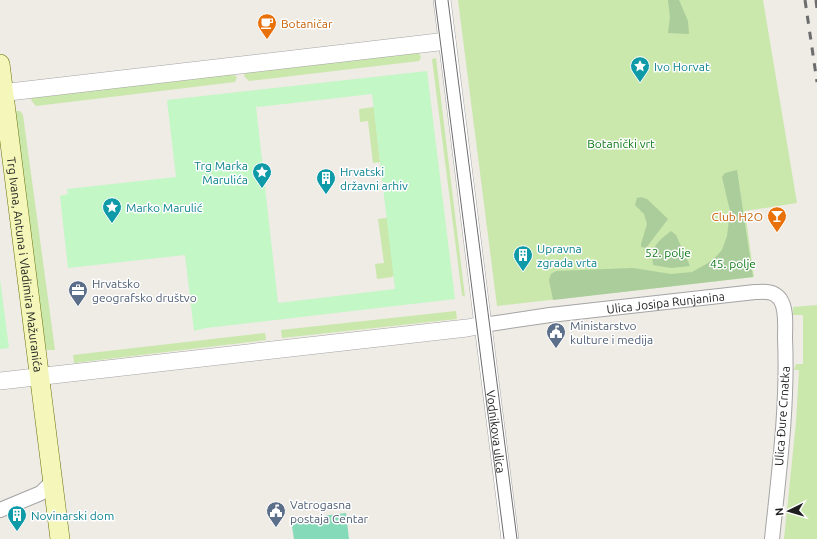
<svg xmlns="http://www.w3.org/2000/svg" width="817" height="539" font-family="Ubuntu,sans-serif">
  <rect width="100%" height="100%" fill="#efebe5"/>
  <g fill="#cae7ac">
    <polygon points="458,0 763,0 797,203 745,211 754,277 497,306"/>
    <polygon points="418,52 421,57 419,61 249,81 244,76 246,71"/>
    <polygon points="436,58 465,297 462,295 432,59"/>
    <polygon points="232,74 237,77 235,82 36,106 31,100 33,97"/>
    <polygon points="374,107 380,162 373,163 368,121 360,122 359,109"/>
    <polygon points="14,111 20,111 23,115 55,350 46,350"/>
    <polygon points="387,218 394,275 392,277 377,279 375,264 384,263 378,219"/>
    <polygon points="817,305 817,539 784,539 796,422 799,370 794,370 796,364 803,364 803,315 793,315 793,307"/>
    <polygon points="456,311 457,319 282,338 281,330"/>
    <polygon points="265,333 266,340 74,363 73,355"/>
  </g>
  <g fill="#aacd9b">
    <polygon points="668,0 679,0 688,21 689,34 668,33 670,17"/>
    <polygon points="737,170 753,277 553,300 549,280 551,274 556,271 633,268 671,274 692,272 701,267 713,260 722,250 727,236 730,211 722,177 725,173"/>
    <polygon points="641,197 647,199 668,219 646,248 641,247 641,244 647,224 644,214 635,205 637,198"/>
    <path d="M671,231L676,235L690,266L671,268L653,265C650,247 658,241 671,231Z"/>
  </g>
  <g fill="#c3f7c6" fill-rule="evenodd">
    <path d="M427,71L455,299L206,328L194,331L185,255L68,268L60,196L68,194L67,189L176,177L167,100ZM372,94L395,289L278,303L256,106L258,107Z"/>
    <polygon points="0,279 9,348 0,349"/>
  </g>
  <polygon fill="#85dbb9" points="346,513 349,539 294,539 291,520"/>
  <g fill="none" stroke-linecap="round" stroke-linejoin="round">
    <defs>
      <g id="minor">
        <path id="s1" d="M483,325L550,315L755,292C764,292 773,290 780,299C787,309 785,326 785,338C788,405 779,472 772,539"/>
        <polyline points="0,510 41,493 53,481"/>
      </g>
      <g id="tertiary">
        <path id="s2" d="M442,0L510,539"/>
        <polyline points="0,93 447,41"/>
        <polyline points="0,381 467,328 483,325"/>
      </g>
      <g id="secondary">
        <path id="s3" d="M0,64L60,539"/>
      </g>
    </defs>
    <use href="#minor" stroke="#a5a5a5" stroke-width="16"/>
    <use href="#tertiary" stroke="#a5a5a5" stroke-width="18"/>
    <use href="#secondary" stroke="#687209" stroke-width="20"/>
    <use href="#minor" stroke="#fff" stroke-width="14"/>
    <use href="#tertiary" stroke="#fff" stroke-width="17"/>
    <use href="#secondary" stroke="#f5f7ba" stroke-width="19"/>
    <g stroke="#6c6c6c" stroke-width="1">
      <polyline points="435,0 504,539"/>
      <polyline points="448,0 517,539"/>
    </g>
    <g stroke="#6c6c6c" stroke-width="3" stroke-dasharray="8 8" stroke-linecap="butt">
      <polyline points="805,0 817,82"/>
      <polyline points="816,0 817,9"/>
    </g>
  </g>
  <defs>
    <symbol id="cafe-pin" viewBox="-11 -11 22 30"><path d="M0 17L-7.5 6A9.5 9.5 0 1 1 7.5 6Z" fill="#e8710a" stroke="#fff"/><path d="M-5.5-4.5H6V0H3Q3 3.5 0 3.5H-2.5Q-5.5 3.5-5.5 0ZM3-3.2v2h1.7v-2ZM-6 4.5H4V6H-6Z" fill="#fff"/></symbol>
    <symbol id="sight-pin" viewBox="-11 -11 22 30"><path d="M0 17L-7.5 6A9.5 9.5 0 1 1 7.5 6Z" fill="#0f9aa8" stroke="#fff"/><path d="M0-6L1.8-2.2L6-1.7L2.9 1.2L3.7 5.4L0 3.3L-3.7 5.4L-2.9 1.2L-6-1.7L-1.8-2.2Z" fill="#fff"/></symbol>
    <symbol id="building-pin" viewBox="-11 -11 22 30"><path d="M0 17L-7.5 6A9.5 9.5 0 1 1 7.5 6Z" fill="#0f9aa8" stroke="#fff"/><path d="M-4-6H4V6H1V3H-1V6H-4ZM-2.5-4.3h1.7v1.8h-1.7ZM.8-4.3h1.7v1.8H.8ZM-2.5-1h1.7V.8h-1.7ZM.8-1h1.7V.8H.8Z" fill="#fff"/></symbol>
    <symbol id="bar-pin" viewBox="-11 -11 22 30"><path d="M0 17L-7.5 6A9.5 9.5 0 1 1 7.5 6Z" fill="#e8710a" stroke="#fff"/><path d="M-6-5H6L.8 .8V4.5H3.5V6h-7V4.5H-.8V.8Z" fill="#fff"/></symbol>
    <symbol id="office-pin" viewBox="-11 -11 22 30"><path d="M0 17L-7.5 6A9.5 9.5 0 1 1 7.5 6Z" fill="#5c6f8a" stroke="#fff"/><path d="M-6-3h4V-5.5h4V-3h4V5H-6ZM-1-4.5V-3h2v-1.5ZM-6 0V1H6V0Z" fill="#fff"/></symbol>
    <symbol id="civic-pin" viewBox="-11 -11 22 30"><path d="M0 17L-7.5 6A9.5 9.5 0 1 1 7.5 6Z" fill="#5c6f8a" stroke="#fff"/><path d="M-.6-6.5H3V-4.5H.6V-3L4-1V1h2V6H-6V1h2V-1L-.6-3ZM-1.2 2.5V6h2.4V2.5Z" fill="#fff"/></symbol>
  </defs>
  <g fill-rule="evenodd">
    <use href="#cafe-pin" x="256" y="12" width="22" height="30"/>
    <use href="#sight-pin" x="629" y="55" width="22" height="30"/>
    <use href="#sight-pin" x="251" y="161" width="22" height="30"/>
    <use href="#building-pin" x="315" y="167" width="22" height="30"/>
    <use href="#sight-pin" x="101" y="196" width="22" height="30"/>
    <use href="#bar-pin" x="766" y="205" width="22" height="30"/>
    <use href="#building-pin" x="512" y="244" width="22" height="30"/>
    <use href="#office-pin" x="67" y="279" width="22" height="30"/>
    <use href="#civic-pin" x="545" y="321" width="22" height="30"/>
    <use href="#civic-pin" x="265" y="500" width="22" height="30"/>
    <use href="#building-pin" x="6" y="504" width="22" height="30"/>
  </g>
  <g text-anchor="middle" dominant-baseline="central" stroke-width="3" stroke-linejoin="round" paint-order="stroke">
    <g font-size="12" fill="#c56008" stroke="#fff" text-anchor="start">
      <text x="281" y="23">Botaničar</text>
      <text x="763" y="216" text-anchor="end">Club H2O</text>
    </g>
    <g font-size="12" fill="#0d838f" stroke="#fff" text-anchor="start">
      <text x="654" y="66">Ivo Horvat</text>
      <text x="248" y="165" text-anchor="end">Trg Marka<tspan x="248" dy="14">Marulića</tspan></text>
      <text x="340" y="171">Hrvatski<tspan x="340" dy="14">državni arhiv</tspan></text>
      <text x="126" y="207">Marko Marulić</text>
      <text x="537" y="248">Upravna<tspan x="537" dy="14">zgrada vrta</tspan></text>
      <text x="31" y="515">Novinarski dom</text>
    </g>
    <g font-size="12" fill="#0f7917" stroke="#fff">
      <text x="621" y="143">Botanički vrt</text>
      <text x="668" y="252">52. polje</text>
      <text x="733" y="263">45. polje</text>
    </g>
    <g font-size="12" fill="#1e1e1e" stroke="#fff">
      <text stroke="none"><textPath href="#s3" startOffset="202">Trg Ivana, Antuna i Vladimira Mažuranića</textPath></text>
      <text stroke="none"><textPath href="#s1" startOffset="184">Ulica Josipa Runjanina</textPath></text>
      <text transform="translate(782 416) rotate(-86)">Ulica Đure Crnatka</text>
      <text stroke="none"><textPath href="#s2" startOffset="435">Vodnikova ulica</textPath></text>
    </g>
    <g font-size="12" fill="#4e5e75" stroke="#fff" text-anchor="start">
      <text x="92" y="283">Hrvatsko<tspan x="92" dy="14">geografsko društvo</tspan></text>
      <text x="570" y="325">Ministarstvo<tspan x="570" dy="14">kulture i medija</tspan></text>
      <text x="290" y="504">Vatrogasna<tspan x="290" dy="14">postaja Centar</tspan></text>
    </g>
  </g>
  <g transform="translate(789 511) rotate(265)" stroke="#ffffff" stroke-width="3" paint-order="stroke">
  <path d="M0-3L7 15L0 10L-7 15Z" fill="#1e1e1e"/>
  <text y="-6" font-size="11" font-weight="bold" text-anchor="middle" fill="#1e1e1e">N</text>
  </g>
</svg>
